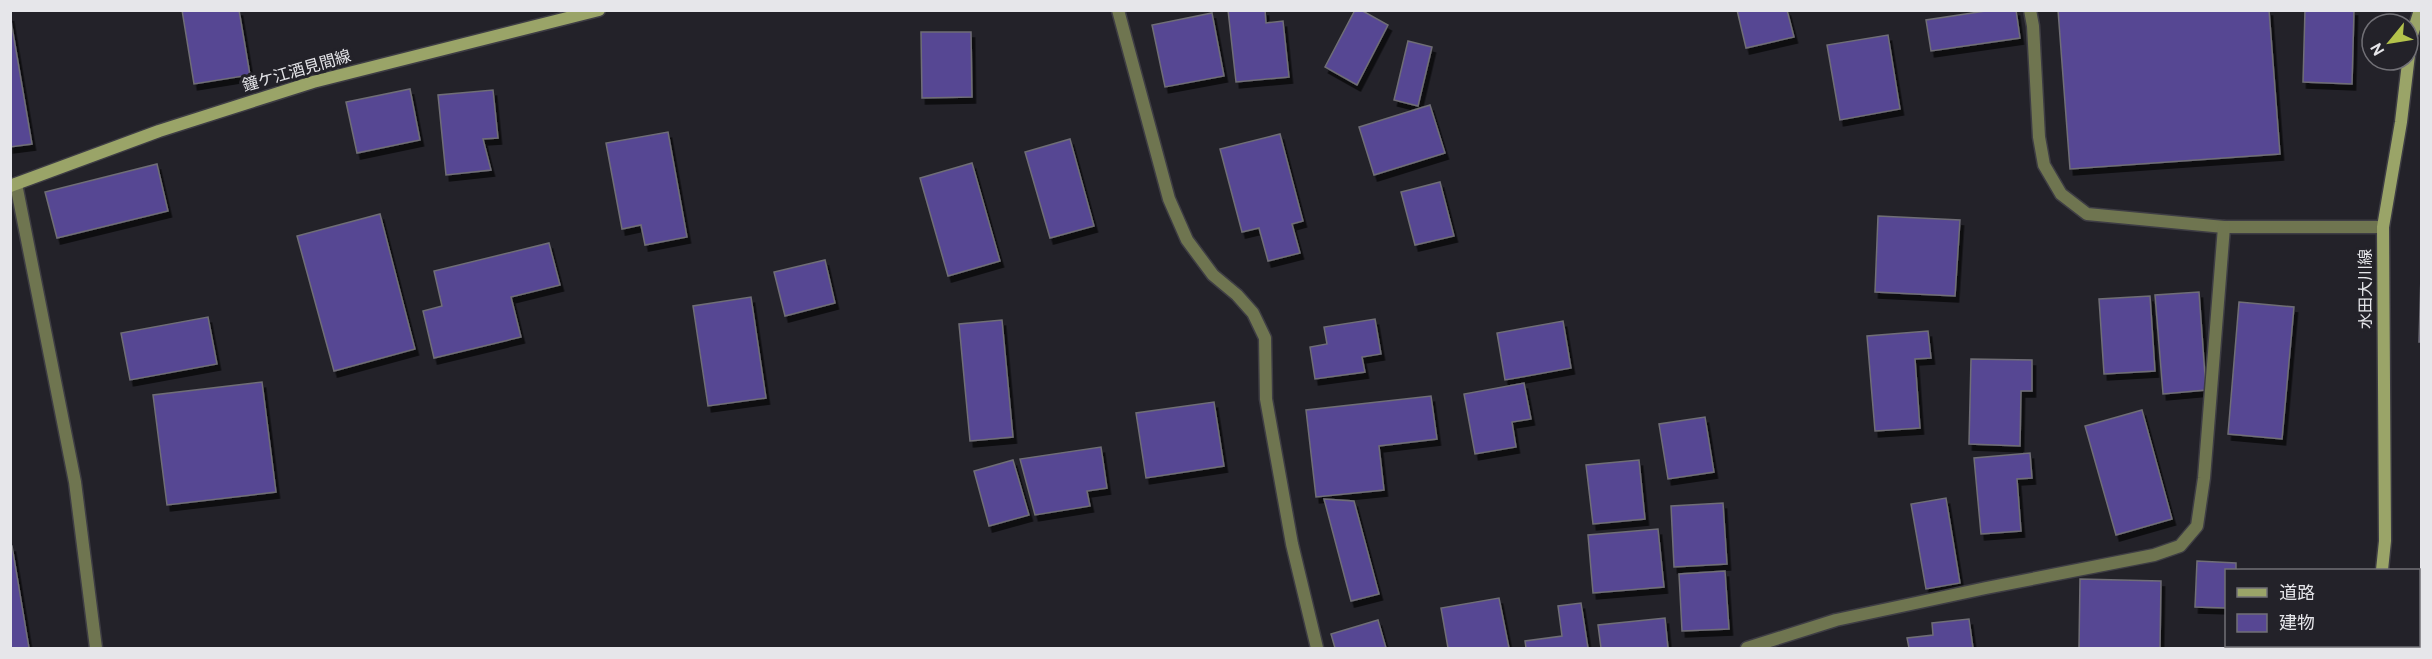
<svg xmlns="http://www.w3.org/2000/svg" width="2432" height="659" font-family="Overpass,'Noto Sans JP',sans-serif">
  <defs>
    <filter id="shadow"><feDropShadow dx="3.5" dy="6" stdDeviation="0" flood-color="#0009"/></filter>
  </defs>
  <rect width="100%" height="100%" fill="#232229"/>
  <g fill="#574793" stroke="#6f6e76" stroke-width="1.5" filter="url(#shadow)">
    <polygon points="182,10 239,10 250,75 194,84"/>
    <polygon points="1228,10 1265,10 1266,23 1283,21 1289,77 1236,82"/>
    <polygon points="1355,10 1361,10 1388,25 1357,85 1325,67"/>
    <polygon points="1737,10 1787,10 1794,37 1746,48"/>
    <polygon points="1992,10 2016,10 2020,38 1931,51 1926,20"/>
    <polygon points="2058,10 2269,10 2280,154 2070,169"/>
    <polygon points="2305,10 2354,10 2352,84 2303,82"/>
    <polygon points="1212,13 1224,76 1165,87 1152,25"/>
    <polygon points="10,15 32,144 10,147"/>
    <polygon points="921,32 971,32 972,97 922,98"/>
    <polygon points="1888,35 1900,109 1840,120 1827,45"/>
    <polygon points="1408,41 1432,47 1418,106 1394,100"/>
    <polygon points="410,89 420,140 357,153 346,102"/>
    <polygon points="493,90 498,138 483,139 491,170 446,175 438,95"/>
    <polygon points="1430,105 1445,153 1374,175 1359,127"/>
    <polygon points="668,132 687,237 645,245 641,225 622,229 606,143"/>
    <polygon points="1280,134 1303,221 1292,224 1300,253 1268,261 1259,228 1242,232 1220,149"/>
    <polygon points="1070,139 1094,226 1050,238 1025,152"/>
    <polygon points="972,163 1000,261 948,276 920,178"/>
    <polygon points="157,164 168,211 57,238 45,192"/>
    <polygon points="1440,182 1454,236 1415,245 1401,192"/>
    <polygon points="380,214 415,349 334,371 297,236"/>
    <polygon points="1878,216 1960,220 1955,296 1875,292"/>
    <polygon points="549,243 560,285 511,297 521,337 434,358 423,311 442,306 434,271"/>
    <polygon points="825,260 835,303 785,316 774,272"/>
    <polygon points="2421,275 2422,275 2422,342 2419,342"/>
    <polygon points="2199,292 2206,390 2163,394 2155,295"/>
    <polygon points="2150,296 2155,371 2104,374 2099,299"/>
    <polygon points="751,297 766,398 708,406 693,306"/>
    <polygon points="2239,302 2294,307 2282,439 2228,434"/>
    <polygon points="208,317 217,364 130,380 121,333"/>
    <polygon points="1375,319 1381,354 1362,357 1365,372 1315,379 1310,347 1327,344 1324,327"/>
    <polygon points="1002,320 1013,437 970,441 959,324"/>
    <polygon points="1563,321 1571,368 1505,380 1497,333"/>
    <polygon points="1928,331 1931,358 1915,359 1920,428 1875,431 1867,336"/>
    <polygon points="1971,359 2032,360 2032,391 2021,391 2020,446 1969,444"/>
    <polygon points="262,382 276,492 167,505 153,395"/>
    <polygon points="1524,383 1531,419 1512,422 1516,447 1475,454 1464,394"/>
    <polygon points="1431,396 1437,439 1379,446 1384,490 1316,497 1306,410"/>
    <polygon points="1214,402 1224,466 1146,478 1136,413"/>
    <polygon points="2142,410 2172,519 2116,535 2085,426"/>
    <polygon points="1705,417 1714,472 1668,479 1659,424"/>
    <polygon points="1101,447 1107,488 1087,491 1090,506 1035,515 1020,459"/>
    <polygon points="2030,453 2032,478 2017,479 2021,531 1981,534 1974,458"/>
    <polygon points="1013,460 1029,515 989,526 974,471"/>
    <polygon points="1639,460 1645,519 1593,524 1586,465"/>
    <polygon points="1946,498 1960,583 1926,589 1911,504"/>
    <polygon points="1324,499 1354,501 1379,594 1351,601"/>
    <polygon points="1723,503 1727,564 1674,567 1671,506"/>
    <polygon points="1658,529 1664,587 1593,593 1588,535"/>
    <polygon points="10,546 12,546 29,648 10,648"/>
    <polygon points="2197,561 2236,563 2236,570 2226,570 2226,608 2195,607"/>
    <polygon points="1725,571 1729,629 1682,631 1679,574"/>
    <polygon points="2080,579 2161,581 2160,648 2079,648"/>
    <polygon points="1499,598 1509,648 1448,648 1441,608"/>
    <polygon points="1581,603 1588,648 1526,648 1525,641 1562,636 1558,606"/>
    <polygon points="1665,618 1668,648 1601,648 1598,625"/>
    <polygon points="1969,619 1973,648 1909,648 1907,638 1933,635 1932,623"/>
    <polygon points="1378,620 1386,648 1335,648 1331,634"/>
  </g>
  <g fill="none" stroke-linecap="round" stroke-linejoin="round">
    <defs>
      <g id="street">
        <polyline points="1118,10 1169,199 1187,240 1213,275 1237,295 1253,313 1265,338 1266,399 1292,544 1317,648"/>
        <polyline points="2030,10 2033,26 2039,137 2044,165 2061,194 2087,214 2224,227 2383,227"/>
        <polyline points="16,184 75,482 96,648"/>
        <polyline points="1747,648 1836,620 1986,588 2154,555 2180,546 2197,526 2204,478 2224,227"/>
      </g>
      <g id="secondary">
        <polyline points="10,186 159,131 313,82 599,10"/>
        <polyline points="2382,570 2385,541 2383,227 2401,122 2411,38 2420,10"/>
        <polyline points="2374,648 2374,646"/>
      </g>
    </defs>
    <use href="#street" stroke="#3e3d44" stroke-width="15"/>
    <use href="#secondary" stroke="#3e3d44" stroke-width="15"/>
    <use href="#street" stroke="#6f7550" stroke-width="12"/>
    <use href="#secondary" stroke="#9aa468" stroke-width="12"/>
  </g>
  <g text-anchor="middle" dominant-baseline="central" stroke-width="6" stroke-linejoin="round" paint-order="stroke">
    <g font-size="16" fill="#e6e6ea" stroke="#232229">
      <text transform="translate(297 72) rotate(-16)">鐘ケ江酒見間線</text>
      <text transform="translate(2367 289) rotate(-90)">水田大川線</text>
    </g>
  </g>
  <rect width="2432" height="659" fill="none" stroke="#e6e6ea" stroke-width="24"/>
  <rect x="2225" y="569" width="195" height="78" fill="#232229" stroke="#717076" stroke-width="1.5"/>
  <rect x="2237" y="588" width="30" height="9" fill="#9aa468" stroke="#717076" stroke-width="1.5"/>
  <text x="2279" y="599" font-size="18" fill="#e6e6ea">道路</text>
  <rect x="2237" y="614" width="30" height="18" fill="#574793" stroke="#717076" stroke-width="1.5"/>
  <text x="2279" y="629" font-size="18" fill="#e6e6ea">建物</text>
  <g transform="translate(2390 42) rotate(240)"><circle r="28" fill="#232229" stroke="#717076" stroke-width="1.5"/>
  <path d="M0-4.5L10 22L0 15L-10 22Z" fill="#b3c24b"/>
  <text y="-9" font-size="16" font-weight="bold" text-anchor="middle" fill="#e6e6ea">N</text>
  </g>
</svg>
